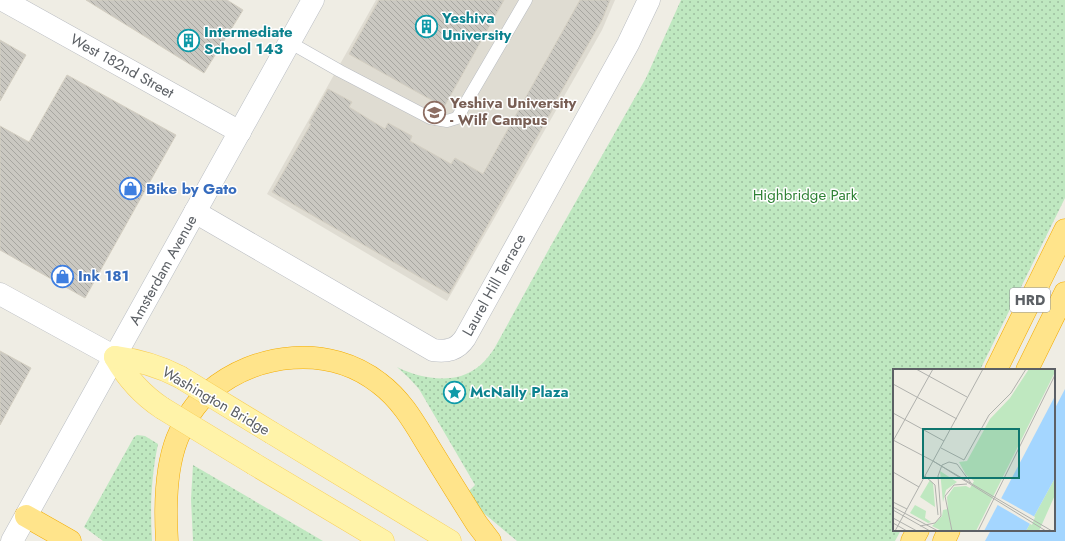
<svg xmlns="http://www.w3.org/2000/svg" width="1065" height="541" font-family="Jost,sans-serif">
  <defs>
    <pattern id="park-dots" width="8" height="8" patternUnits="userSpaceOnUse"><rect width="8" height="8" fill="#bfe8c0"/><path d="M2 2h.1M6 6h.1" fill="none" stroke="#9ebfa0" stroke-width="1.8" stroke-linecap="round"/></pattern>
    <pattern id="building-back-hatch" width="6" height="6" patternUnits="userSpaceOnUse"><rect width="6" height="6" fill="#cac8c1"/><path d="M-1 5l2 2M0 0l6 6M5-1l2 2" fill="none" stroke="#a7a6a0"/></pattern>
  </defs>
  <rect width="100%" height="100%" fill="#efede4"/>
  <polygon fill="#dfdcd2" points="376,0 615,0 602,30 447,301 267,194"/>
  <g fill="url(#park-dots)">
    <path d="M681,0H1065V198L980,370H894V530H901L895,541H517L480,510L469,491L475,485L419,389L409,378L397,367C418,378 451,384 472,371C481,366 488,358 494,349L549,249L646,78Z"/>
    <path d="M137,435L145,436L158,444C151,478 150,507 152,541H103L84,527L134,437Z"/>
    <polygon points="193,465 323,541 193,541 191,499"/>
  </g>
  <polygon fill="#a4d6ff" points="1065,389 1065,541 985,541 991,530 1054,530 1054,410"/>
  <g fill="url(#building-back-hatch)" stroke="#d4cfc2">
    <polygon points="86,0 227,0 243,10 204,73"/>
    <polygon points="379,0 504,0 444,107 349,54"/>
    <polygon points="580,0 610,0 602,20 554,104 555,105 449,294 272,192 311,124 309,123 328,89 352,102 349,107 385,129 388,123 412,136 410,141 451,164 455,158 483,174"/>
    <polygon points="0,40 26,55 0,101"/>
    <polygon points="67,75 176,135 85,298 0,250 0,126 29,142"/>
    <polygon points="0,351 31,368 0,425"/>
  </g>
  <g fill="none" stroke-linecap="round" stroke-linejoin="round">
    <defs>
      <polyline id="service" points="289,42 340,71 430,118 447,121 457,118 526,0"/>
      <g id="minor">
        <polyline points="3,0 240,132"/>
        <path d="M195,212L433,350C447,352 457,350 465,338L628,44L649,0"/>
      </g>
      <polyline id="tertiary" points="0,294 115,357"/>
      <polyline id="secondary" points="12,541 313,0"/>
      <g id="primary">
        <path d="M115,357C127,378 141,394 162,408"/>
        <path d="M115,357C138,360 159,366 180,377"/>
        <polyline points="272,433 450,541"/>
        <polyline points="254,464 383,541"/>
      </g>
      <g id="motorway">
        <polyline points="996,370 1065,230"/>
        <polyline points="1027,370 1065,293"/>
        <polyline points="26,516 70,541"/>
        <path d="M167,541C165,509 165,470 177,439C184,422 194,404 209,392C256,352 329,344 379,383C402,400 415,424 429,447C445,473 461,499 477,524L490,541"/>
        <polyline points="912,541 918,530"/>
        <polyline points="944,541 949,530"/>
      </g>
    </defs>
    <use href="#service" stroke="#b9bcc1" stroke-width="13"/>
    <use href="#minor" stroke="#b9bcc1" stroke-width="23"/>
    <use href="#tertiary" stroke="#b9bcc1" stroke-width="23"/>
    <use href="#secondary" stroke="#b9bdc3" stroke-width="23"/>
    <use href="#primary" stroke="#f9ce54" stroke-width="23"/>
    <use href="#motorway" stroke="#f3ac00" stroke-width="23"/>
    <use href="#service" stroke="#fff" stroke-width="12"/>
    <use href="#minor" stroke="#fff" stroke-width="22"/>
    <use href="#tertiary" stroke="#fff" stroke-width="22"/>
    <use href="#secondary" stroke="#fff" stroke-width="22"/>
    <use href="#primary" stroke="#fff3a9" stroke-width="22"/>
    <use href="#motorway" stroke="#ffe48b" stroke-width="22"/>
    <defs>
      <g id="primary-bridge">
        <polyline points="180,377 272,433"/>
        <polyline points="162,408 254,464"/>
      </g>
    </defs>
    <use href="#primary-bridge" stroke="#f9ce54" stroke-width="23" stroke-linecap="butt"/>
    <use href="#primary-bridge" stroke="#fff3a9" stroke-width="22"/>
  </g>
  <defs>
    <symbol id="building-ring" viewBox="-11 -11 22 22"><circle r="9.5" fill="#fff" stroke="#0f9aa8" stroke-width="1.5"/><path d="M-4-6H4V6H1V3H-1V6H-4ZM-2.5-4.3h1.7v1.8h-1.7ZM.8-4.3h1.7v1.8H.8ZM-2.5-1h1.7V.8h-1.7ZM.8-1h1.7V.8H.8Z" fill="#0f9aa8"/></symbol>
    <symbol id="university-ring" viewBox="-11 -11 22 22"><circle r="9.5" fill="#fff" stroke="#8d6e63" stroke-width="1.5"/><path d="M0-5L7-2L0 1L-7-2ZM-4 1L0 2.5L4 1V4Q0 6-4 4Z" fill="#8d6e63"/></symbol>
    <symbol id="shop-ring" viewBox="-11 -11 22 22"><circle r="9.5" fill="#fff" stroke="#3f7fe0" stroke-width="1.5"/><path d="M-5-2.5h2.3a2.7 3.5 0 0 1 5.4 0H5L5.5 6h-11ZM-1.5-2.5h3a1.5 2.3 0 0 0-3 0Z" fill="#3f7fe0"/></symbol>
    <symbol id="sight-ring" viewBox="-11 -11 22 22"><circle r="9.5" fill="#fff" stroke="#0f9aa8" stroke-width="1.5"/><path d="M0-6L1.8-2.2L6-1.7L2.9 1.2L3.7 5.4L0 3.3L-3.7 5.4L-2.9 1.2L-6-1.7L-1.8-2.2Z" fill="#0f9aa8"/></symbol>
  </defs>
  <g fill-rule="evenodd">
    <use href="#building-ring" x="414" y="14" width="25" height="25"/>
    <use href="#building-ring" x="176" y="28" width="25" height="25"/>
    <use href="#university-ring" x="422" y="100" width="25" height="25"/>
    <use href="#shop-ring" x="118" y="176" width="25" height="25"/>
    <use href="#shop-ring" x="50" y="264" width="25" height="25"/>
    <use href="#sight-ring" x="442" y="380" width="25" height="25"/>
  </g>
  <g text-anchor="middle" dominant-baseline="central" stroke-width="3" stroke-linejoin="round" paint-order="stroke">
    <rect fill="#fff" stroke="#8d9093" stroke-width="1" x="1010" y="288" width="40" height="24" rx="3"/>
    <g font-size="14" font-weight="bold" fill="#5c6065">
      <text x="1030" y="300">HRD</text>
    </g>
    <g font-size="15" font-weight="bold" fill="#0d838f" stroke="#fff" text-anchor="start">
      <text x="442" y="18">Yeshiva<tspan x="442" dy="17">University</tspan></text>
      <text x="204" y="32">Intermediate<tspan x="204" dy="17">School 143</tspan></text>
      <text x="470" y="392">McNally Plaza</text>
    </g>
    <g font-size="15" fill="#5c6065" stroke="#fff">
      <text transform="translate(122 66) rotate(29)">West 182nd Street</text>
      <text transform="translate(163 270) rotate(-61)">Amsterdam Avenue</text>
      <text transform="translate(494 285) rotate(-61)">Laurel Hill Terrace</text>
      <text transform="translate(216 401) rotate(30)">Washington Bridge</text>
    </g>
    <g font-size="15" font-weight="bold" fill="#785e54" stroke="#fff" text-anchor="start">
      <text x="450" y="103">Yeshiva University<tspan x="450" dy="17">- Wilf Campus</tspan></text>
    </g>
    <g font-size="15" font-weight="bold" fill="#366cbe" stroke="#fff" text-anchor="start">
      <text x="146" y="189">Bike by Gato</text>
      <text x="78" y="276">Ink 181</text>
    </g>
    <g font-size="15" fill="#2f8235" stroke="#fff">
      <text x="805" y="195">Highbridge Park</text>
    </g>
  </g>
  <g transform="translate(893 369)">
    <rect width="162" height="162" fill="#efede4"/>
    <path d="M136,0H162V3L83,162H49L39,157L49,147L50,141L55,140L54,128L61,118L73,117L77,119L81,112L73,106L66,93L74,92L97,50L117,29ZM47,102L64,113L53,121L50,133ZM162,109V126L146,162H133ZM37,111L40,114L42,138L27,128ZM22,136L33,142L32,149L38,153L35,154L17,144Z" fill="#bfe8c0"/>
    <path d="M162,27V109L133,162H91Z" fill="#a4d6ff"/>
    <path d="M106,128L142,148L139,156L103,135Z" fill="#efede4"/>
    <path fill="none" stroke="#b0b1ad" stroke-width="1" d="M23,0L74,28M0,15L64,50M0,44L51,72M0,71L40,92M0,72L40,0M48,79L71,91L96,46L118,24L133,0M40,92L159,162M40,92L153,162M0,103L26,118M32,107L42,116L45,146M0,133L14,140M0,138L45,162M0,141L37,162M0,149L24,162M0,154L14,162M27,157L42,154L48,147L45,107L49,96L56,93L64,95L78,114M2,162L90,0M59,162L52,127L61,116L74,115M85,162L162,6"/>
    <path fill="#0f766e" fill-opacity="0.15" stroke="#0f766e" stroke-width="2" d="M30,60H126V109H30Z"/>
    <rect width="162" height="162" fill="none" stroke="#5c6065" stroke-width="2"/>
  </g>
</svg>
